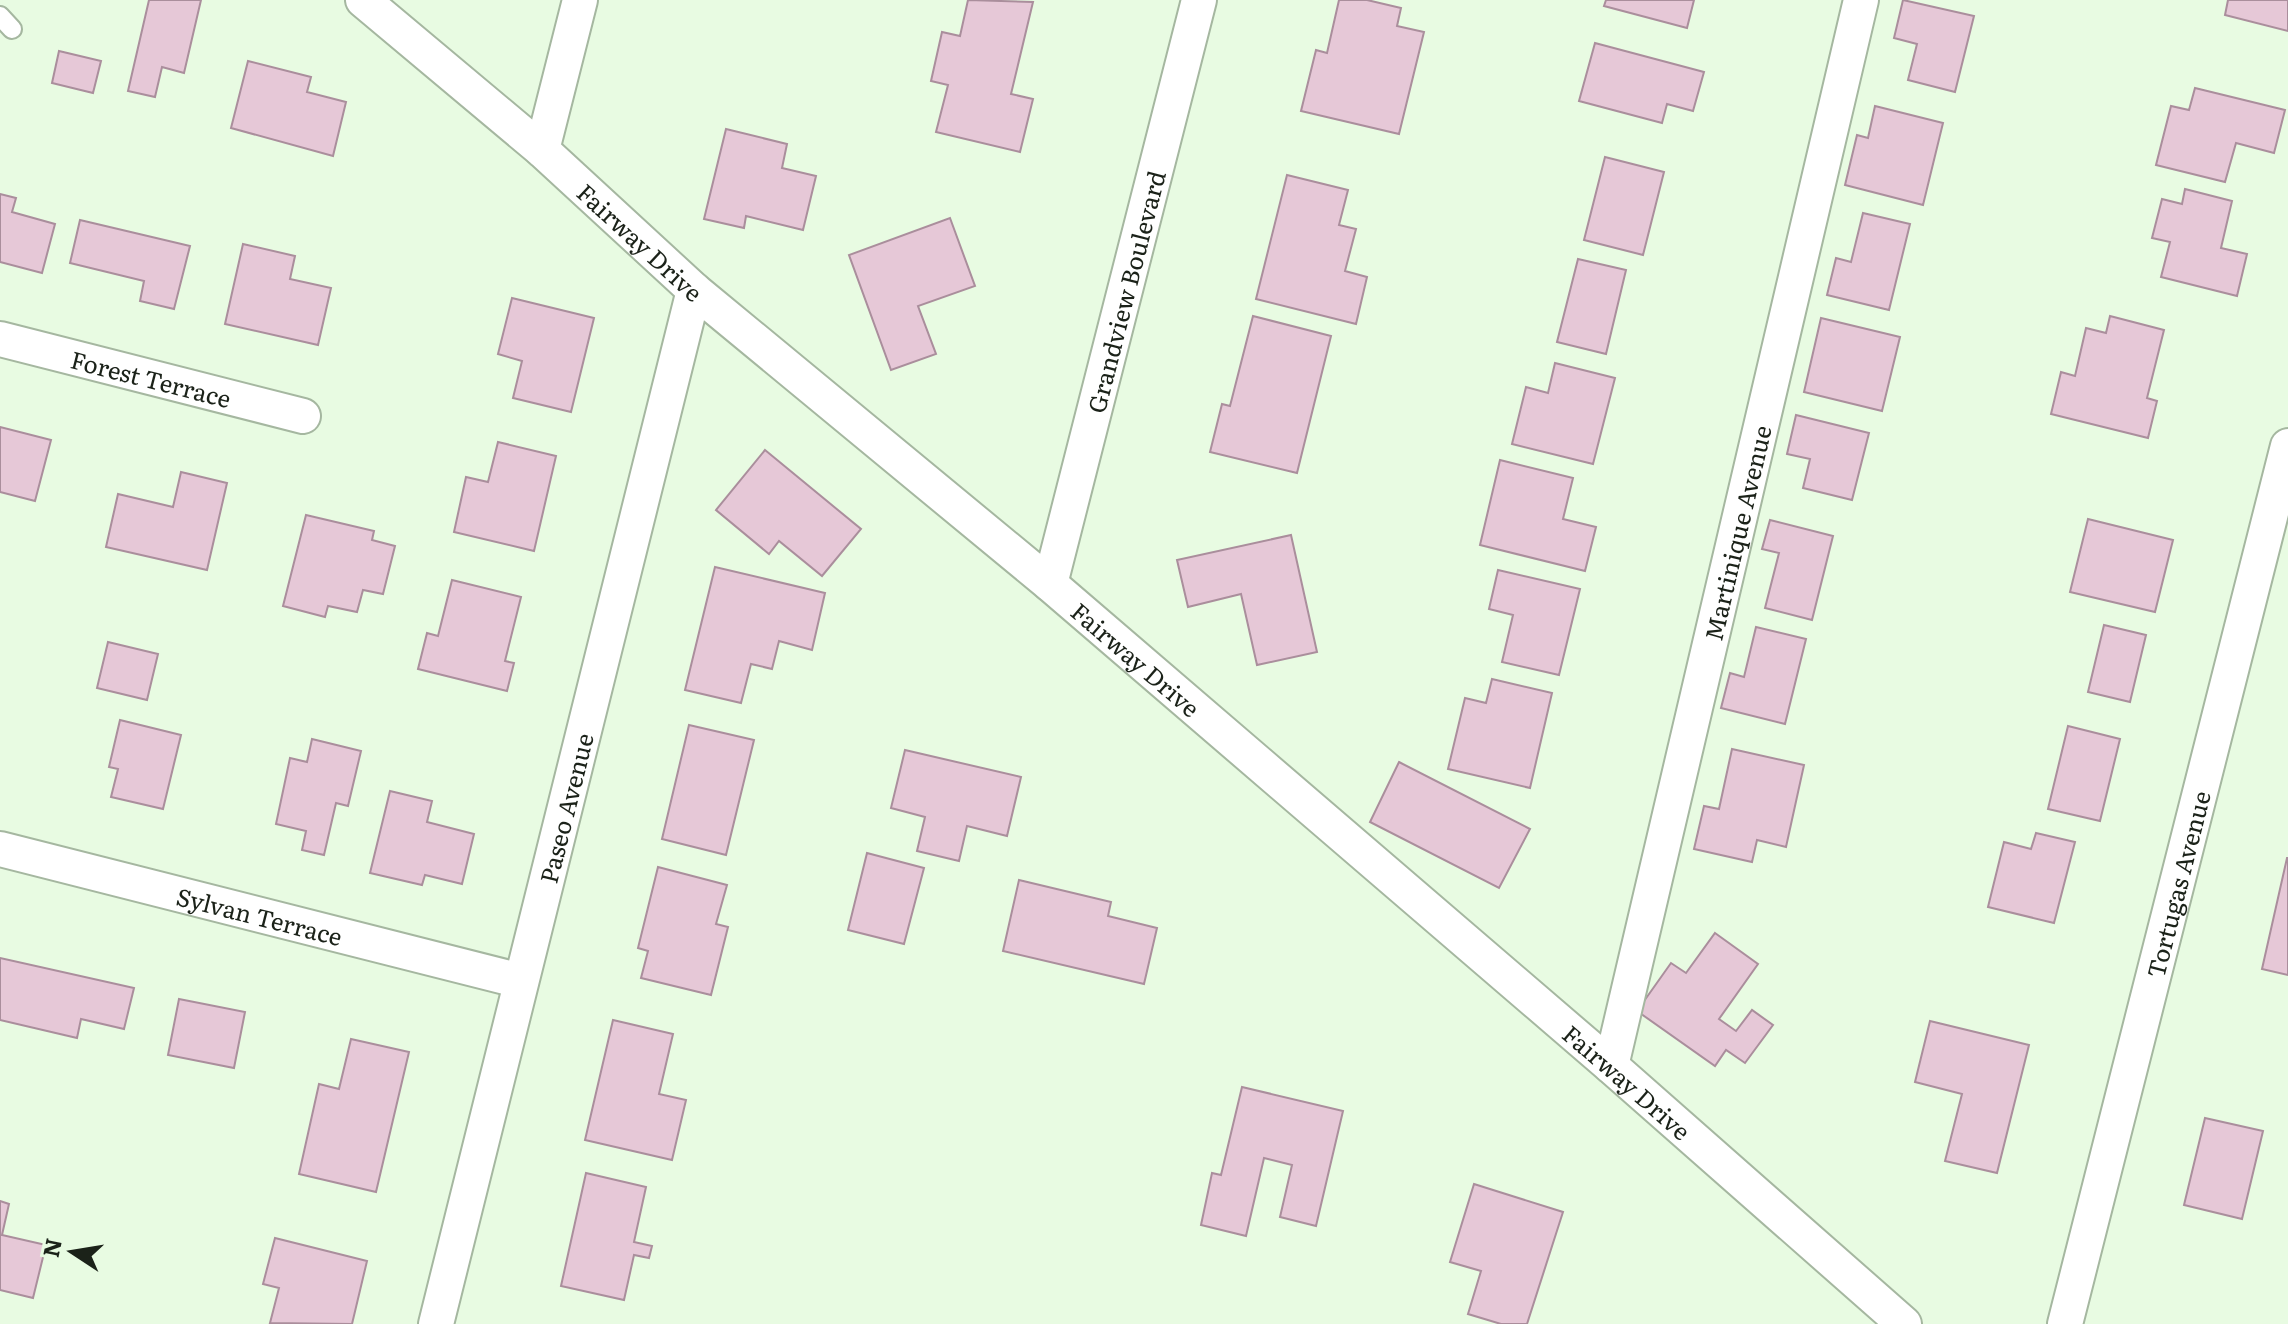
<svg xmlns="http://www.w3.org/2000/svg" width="2288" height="1324" font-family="Literata,serif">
  <rect width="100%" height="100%" fill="#e8fbe2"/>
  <g fill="#e6c8d7" stroke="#aa8e9c" stroke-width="2">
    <polygon points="149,0 201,0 184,73 162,67 155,97 128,91"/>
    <polygon points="968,0 1033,2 1011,94 1033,99 1020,152 936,132 948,85 931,81 942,32 960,36"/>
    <polygon points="1339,0 1367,0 1401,8 1397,26 1424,32 1399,134 1301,111 1316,50 1327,53"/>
    <polygon points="1606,0 1694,0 1687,28 1604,6"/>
    <polygon points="1903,0 1974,16 1955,92 1908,80 1917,44 1894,38"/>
    <polygon points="2228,0 2288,0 2288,31 2225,15"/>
    <polygon points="1595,43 1704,72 1693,111 1667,104 1662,123 1579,101"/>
    <polygon points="59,51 101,61 93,93 52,83"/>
    <polygon points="248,61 311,77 307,92 346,102 333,156 231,128"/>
    <polygon points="2195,88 2285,110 2274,153 2236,143 2225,182 2156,165 2171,106 2189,110"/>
    <polygon points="1875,106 1943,123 1923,205 1845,185 1857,135 1868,138"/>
    <polygon points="726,129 787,144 782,168 816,176 803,230 746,216 744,228 704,219"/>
    <polygon points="1605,157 1664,172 1643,255 1584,240"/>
    <polygon points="1287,175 1348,190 1339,225 1356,229 1345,271 1367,277 1356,324 1256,299"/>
    <polygon points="2185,189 2232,201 2221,248 2247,254 2237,296 2161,277 2170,242 2152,238 2162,199 2182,204"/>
    <polygon points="0,194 16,198 12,212 55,224 42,273 0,262"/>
    <polygon points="1863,213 1910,224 1889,310 1827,295 1836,258 1851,262"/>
    <polygon points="950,218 975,286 918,306 936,354 891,370 849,255"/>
    <polygon points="80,220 190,246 174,309 140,301 144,281 70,263"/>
    <polygon points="243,244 295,256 290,279 331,288 318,345 225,324"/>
    <polygon points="1578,259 1626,270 1606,354 1557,342"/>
    <polygon points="512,298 594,318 571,412 513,398 522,361 498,354"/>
    <polygon points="1253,316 1331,336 1297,473 1210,452 1222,404 1230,406"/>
    <polygon points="2110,316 2164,330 2147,398 2157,401 2148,438 2051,414 2061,372 2075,376 2086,328 2106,333"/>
    <polygon points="1821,318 1900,337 1882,411 1804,392"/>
    <polygon points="1555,363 1615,378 1593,464 1512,444 1526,387 1548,393"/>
    <polygon points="1796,415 1869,433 1852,500 1803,488 1810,459 1787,454"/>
    <polygon points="0,427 51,440 35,501 0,492"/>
    <polygon points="498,442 556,456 534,551 454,532 466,477 488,482"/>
    <polygon points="765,450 861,529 822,576 779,541 769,554 716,510"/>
    <polygon points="1500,460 1573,478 1563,519 1596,527 1585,571 1480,545"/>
    <polygon points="181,472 227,483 207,570 106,547 118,494 173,507"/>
    <polygon points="306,515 374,531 372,540 395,546 383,594 363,590 357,612 328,606 325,617 283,606"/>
    <polygon points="2088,519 2173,540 2155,612 2070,592"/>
    <polygon points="1770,520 1833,536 1812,620 1765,608 1779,553 1762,549"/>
    <polygon points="1291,535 1317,652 1257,665 1241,594 1188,607 1177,560"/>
    <polygon points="715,567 825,593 812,650 779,641 772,669 751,664 741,703 685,690"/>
    <polygon points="1498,570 1580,589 1559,675 1502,662 1513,615 1489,609"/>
    <polygon points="452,580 521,597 505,661 514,663 507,691 418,669 427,633 438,636"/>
    <polygon points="2104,625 2146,635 2130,702 2088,692"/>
    <polygon points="1756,627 1806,639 1785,724 1721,708 1730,673 1744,677"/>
    <polygon points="108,642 158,654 147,700 97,688"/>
    <polygon points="1492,679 1552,693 1530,788 1448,769 1465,698 1486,703"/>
    <polygon points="120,720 181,735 163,809 111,797 118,769 109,767"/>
    <polygon points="689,725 754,740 726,855 662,839"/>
    <polygon points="2068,726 2120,739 2100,821 2048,809"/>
    <polygon points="312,739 361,751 348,806 336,803 324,855 302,850 306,831 276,824 290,758 307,762"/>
    <polygon points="1732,749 1804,765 1786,847 1757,840 1752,862 1694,849 1704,806 1719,809"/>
    <polygon points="905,750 1021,777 1007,836 967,826 959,861 917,851 925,817 891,808"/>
    <polygon points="1399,762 1530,829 1499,888 1370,822"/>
    <polygon points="390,791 432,801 427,822 474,834 462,884 425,875 422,885 370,873"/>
    <polygon points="2036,833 2075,842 2054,923 1988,907 2004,842 2031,849"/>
    <polygon points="867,853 924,868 904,944 848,930"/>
    <polygon points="2287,858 2288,858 2288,975 2262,969"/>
    <polygon points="658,867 727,885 716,924 728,927 711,995 641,978 648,951 638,948"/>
    <polygon points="1019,880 1111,902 1108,916 1157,928 1144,984 1003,951"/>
    <polygon points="1715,933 1758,964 1719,1019 1736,1031 1752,1010 1773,1025 1745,1063 1726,1050 1715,1066 1637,1011 1671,963 1686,973"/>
    <polygon points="0,958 134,988 124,1029 81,1019 77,1038 0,1020"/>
    <polygon points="179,999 245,1012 234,1068 168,1055"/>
    <polygon points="613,1020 673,1034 659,1094 686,1100 672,1160 585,1140"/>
    <polygon points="1930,1021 2029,1045 1997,1173 1945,1161 1962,1094 1915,1082"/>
    <polygon points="351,1039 409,1052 376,1192 299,1174 319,1084 339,1089"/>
    <polygon points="1242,1087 1343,1111 1316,1226 1280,1217 1292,1165 1264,1158 1246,1236 1201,1225 1212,1173 1221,1175"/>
    <polygon points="2205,1118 2263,1131 2242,1219 2184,1205"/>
    <polygon points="586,1173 646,1187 634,1242 652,1246 649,1258 634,1255 624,1300 561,1286"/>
    <polygon points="1474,1184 1563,1212 1527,1324 1501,1324 1468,1314 1481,1271 1450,1262"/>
    <polygon points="0,1201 9,1204 2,1235 46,1245 33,1298 0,1290"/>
    <polygon points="275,1238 367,1261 352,1324 270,1323 279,1288 263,1284"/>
  </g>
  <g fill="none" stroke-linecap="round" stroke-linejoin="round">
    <defs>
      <polyline id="lane" points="0,16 12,29"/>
      <g id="street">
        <path id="s1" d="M363,0L542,150L694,290L1050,584L1611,1066L1904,1324"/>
        <polyline points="542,150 580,0"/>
        <path id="s2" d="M0,339L303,416"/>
        <path id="s3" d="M1050,584L1199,0"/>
        <path id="s4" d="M0,849L521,981"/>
        <path id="s5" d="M1611,1066L1861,0"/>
        <path id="s6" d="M436,1324L694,290"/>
        <path id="s7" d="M2065,1324L2288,446"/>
      </g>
    </defs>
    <use href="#lane" stroke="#a5b7a0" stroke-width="22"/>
    <use href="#street" stroke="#a5b7a0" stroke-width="38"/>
    <use href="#lane" stroke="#fff" stroke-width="18"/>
    <use href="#street" stroke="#fff" stroke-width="34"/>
  </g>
  <g text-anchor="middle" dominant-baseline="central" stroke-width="7" stroke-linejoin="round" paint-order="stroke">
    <g font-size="24" fill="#1b2219" stroke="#e8fbe2">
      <text stroke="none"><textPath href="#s1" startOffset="368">Fairway Drive</textPath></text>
      <text stroke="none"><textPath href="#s3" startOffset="302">Grandview Boulevard</textPath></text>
      <text stroke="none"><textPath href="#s2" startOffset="156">Forest Terrace</textPath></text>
      <text stroke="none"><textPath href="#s5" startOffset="548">Martinique Avenue</textPath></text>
      <text stroke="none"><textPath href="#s1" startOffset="1016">Fairway Drive</textPath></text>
      <text stroke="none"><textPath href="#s6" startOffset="532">Paseo Avenue</textPath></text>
      <text stroke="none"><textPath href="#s7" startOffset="454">Tortugas Avenue</textPath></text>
      <text stroke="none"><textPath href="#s4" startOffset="268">Sylvan Terrace</textPath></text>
      <text stroke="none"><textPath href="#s1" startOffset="1664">Fairway Drive</textPath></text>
    </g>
  </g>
  <g transform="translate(72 1252) rotate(282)" stroke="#e8fbe2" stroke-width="6" paint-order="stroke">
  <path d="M0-6L14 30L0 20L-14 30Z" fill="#1b2219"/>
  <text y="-12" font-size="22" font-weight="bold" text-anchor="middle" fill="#1b2219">N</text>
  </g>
</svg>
